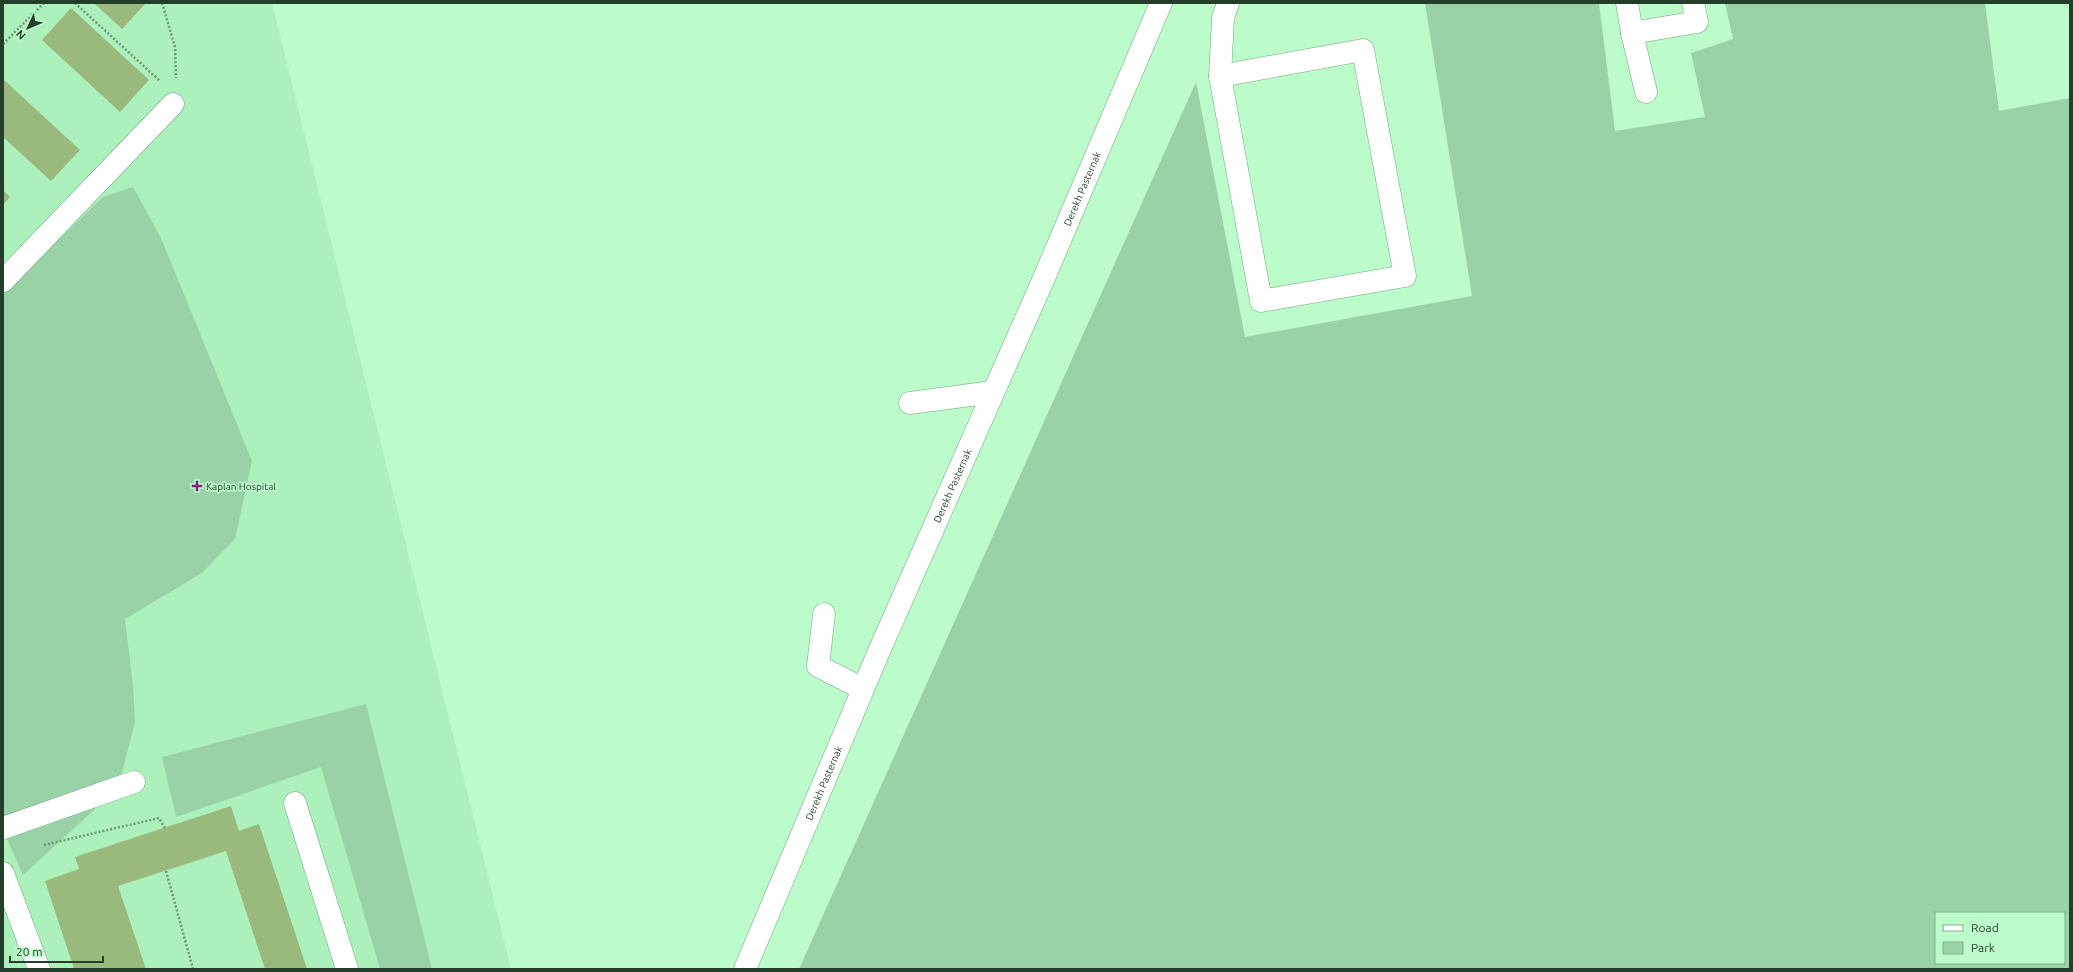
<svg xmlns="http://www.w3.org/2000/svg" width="2073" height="972" font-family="Ubuntu,sans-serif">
  <rect width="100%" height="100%" fill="#bcfbca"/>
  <polygon fill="#acf1bc" points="3,3 272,3 511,969 3,969"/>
  <g fill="#9ad2a7" fill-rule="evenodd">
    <path d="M1425,3H1599L1615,131L1705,117L1691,53L1733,39L1725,3H1985L1999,111L2070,98V969H799L1196,82L1245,337L1472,296ZM1936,913H2064V963H1936Z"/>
    <polygon points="133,187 161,238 252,461 235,539 202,573 125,619 133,686 135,722 120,780 93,811 23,875 3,830 3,293 103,197"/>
    <polygon points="366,704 432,969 380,969 321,767 176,817 162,757"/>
  </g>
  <g fill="#99b97d">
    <polygon points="94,3 146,3 122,29"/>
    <polygon points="71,8 149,80 120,112 42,40"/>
    <polygon points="3,79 80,150 51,181 3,137"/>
    <polygon points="3,190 10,197 3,205"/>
    <polygon points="231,806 239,831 259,824 307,969 265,969 226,851 118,886 146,969 74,969 45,881 79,869 75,857"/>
  </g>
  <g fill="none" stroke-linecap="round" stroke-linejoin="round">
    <defs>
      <g id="minor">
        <polyline points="1627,3 1632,33 1646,92"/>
        <polyline points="1632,33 1697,22 1693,3"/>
        <polygon points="1363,50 1405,276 1261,301 1220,76"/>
        <polyline points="1220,76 1223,18 1228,3"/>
        <polyline points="3,281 173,104"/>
        <polyline points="910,403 993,392"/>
        <polyline points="824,614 818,666 863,689"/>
        <polyline points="295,803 347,969"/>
        <polyline points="3,828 134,782"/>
        <polyline points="3,873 39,969"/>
        <path id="s1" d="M745,969L880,649L1044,278L1161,3"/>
      </g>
    </defs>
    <use href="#minor" stroke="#6ea97c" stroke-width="23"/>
    <g stroke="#6e9978" stroke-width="2.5" stroke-dasharray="2 2" stroke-linecap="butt">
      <polyline points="75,3 160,81"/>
      <polyline points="162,3 175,47 176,78"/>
      <polyline points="3,44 44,3"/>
      <polyline points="44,845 159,818 165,828"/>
      <polyline points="166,871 193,969"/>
    </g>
    <use href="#minor" stroke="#fff" stroke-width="22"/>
  </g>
  <path fill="#8c2084" stroke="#bcfbca" stroke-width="1.5" d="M195 480h4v4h4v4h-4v4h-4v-4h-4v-4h4z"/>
  <g text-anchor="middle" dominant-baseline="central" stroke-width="3" stroke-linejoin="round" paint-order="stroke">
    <g font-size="10" fill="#253e2b" stroke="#bcfbca">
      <text stroke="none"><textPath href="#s1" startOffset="850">Derekh Pasternak</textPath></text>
      <text stroke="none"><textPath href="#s1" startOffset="526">Derekh Pasternak</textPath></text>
      <text stroke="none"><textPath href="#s1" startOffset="202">Derekh Pasternak</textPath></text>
    </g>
    <g font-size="10" fill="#253e2b" stroke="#bcfbca" text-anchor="start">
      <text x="206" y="486">Kaplan Hospital</text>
    </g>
  </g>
  <rect width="2073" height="972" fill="none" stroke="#253e2b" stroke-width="8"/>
  <rect x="1935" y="912" width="130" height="52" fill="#bcfbca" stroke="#80af8a"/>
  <rect x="1943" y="925" width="20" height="6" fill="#ffffff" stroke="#80af8a"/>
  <text x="1971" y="932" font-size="12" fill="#253e2b">Road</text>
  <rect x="1943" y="942" width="20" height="12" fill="#9ad2a7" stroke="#80af8a"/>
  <text x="1971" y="952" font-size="12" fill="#253e2b">Park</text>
  <g transform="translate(28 28) rotate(226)" stroke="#bcfbca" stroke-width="3" paint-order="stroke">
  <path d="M0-3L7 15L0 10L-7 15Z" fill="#253e2b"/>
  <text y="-6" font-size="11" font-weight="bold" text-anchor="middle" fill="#253e2b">N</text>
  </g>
  <path d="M10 956v6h93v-6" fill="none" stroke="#253e2b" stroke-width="2"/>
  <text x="16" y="956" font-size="12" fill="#253e2b" stroke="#bcfbca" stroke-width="3" paint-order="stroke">20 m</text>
</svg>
